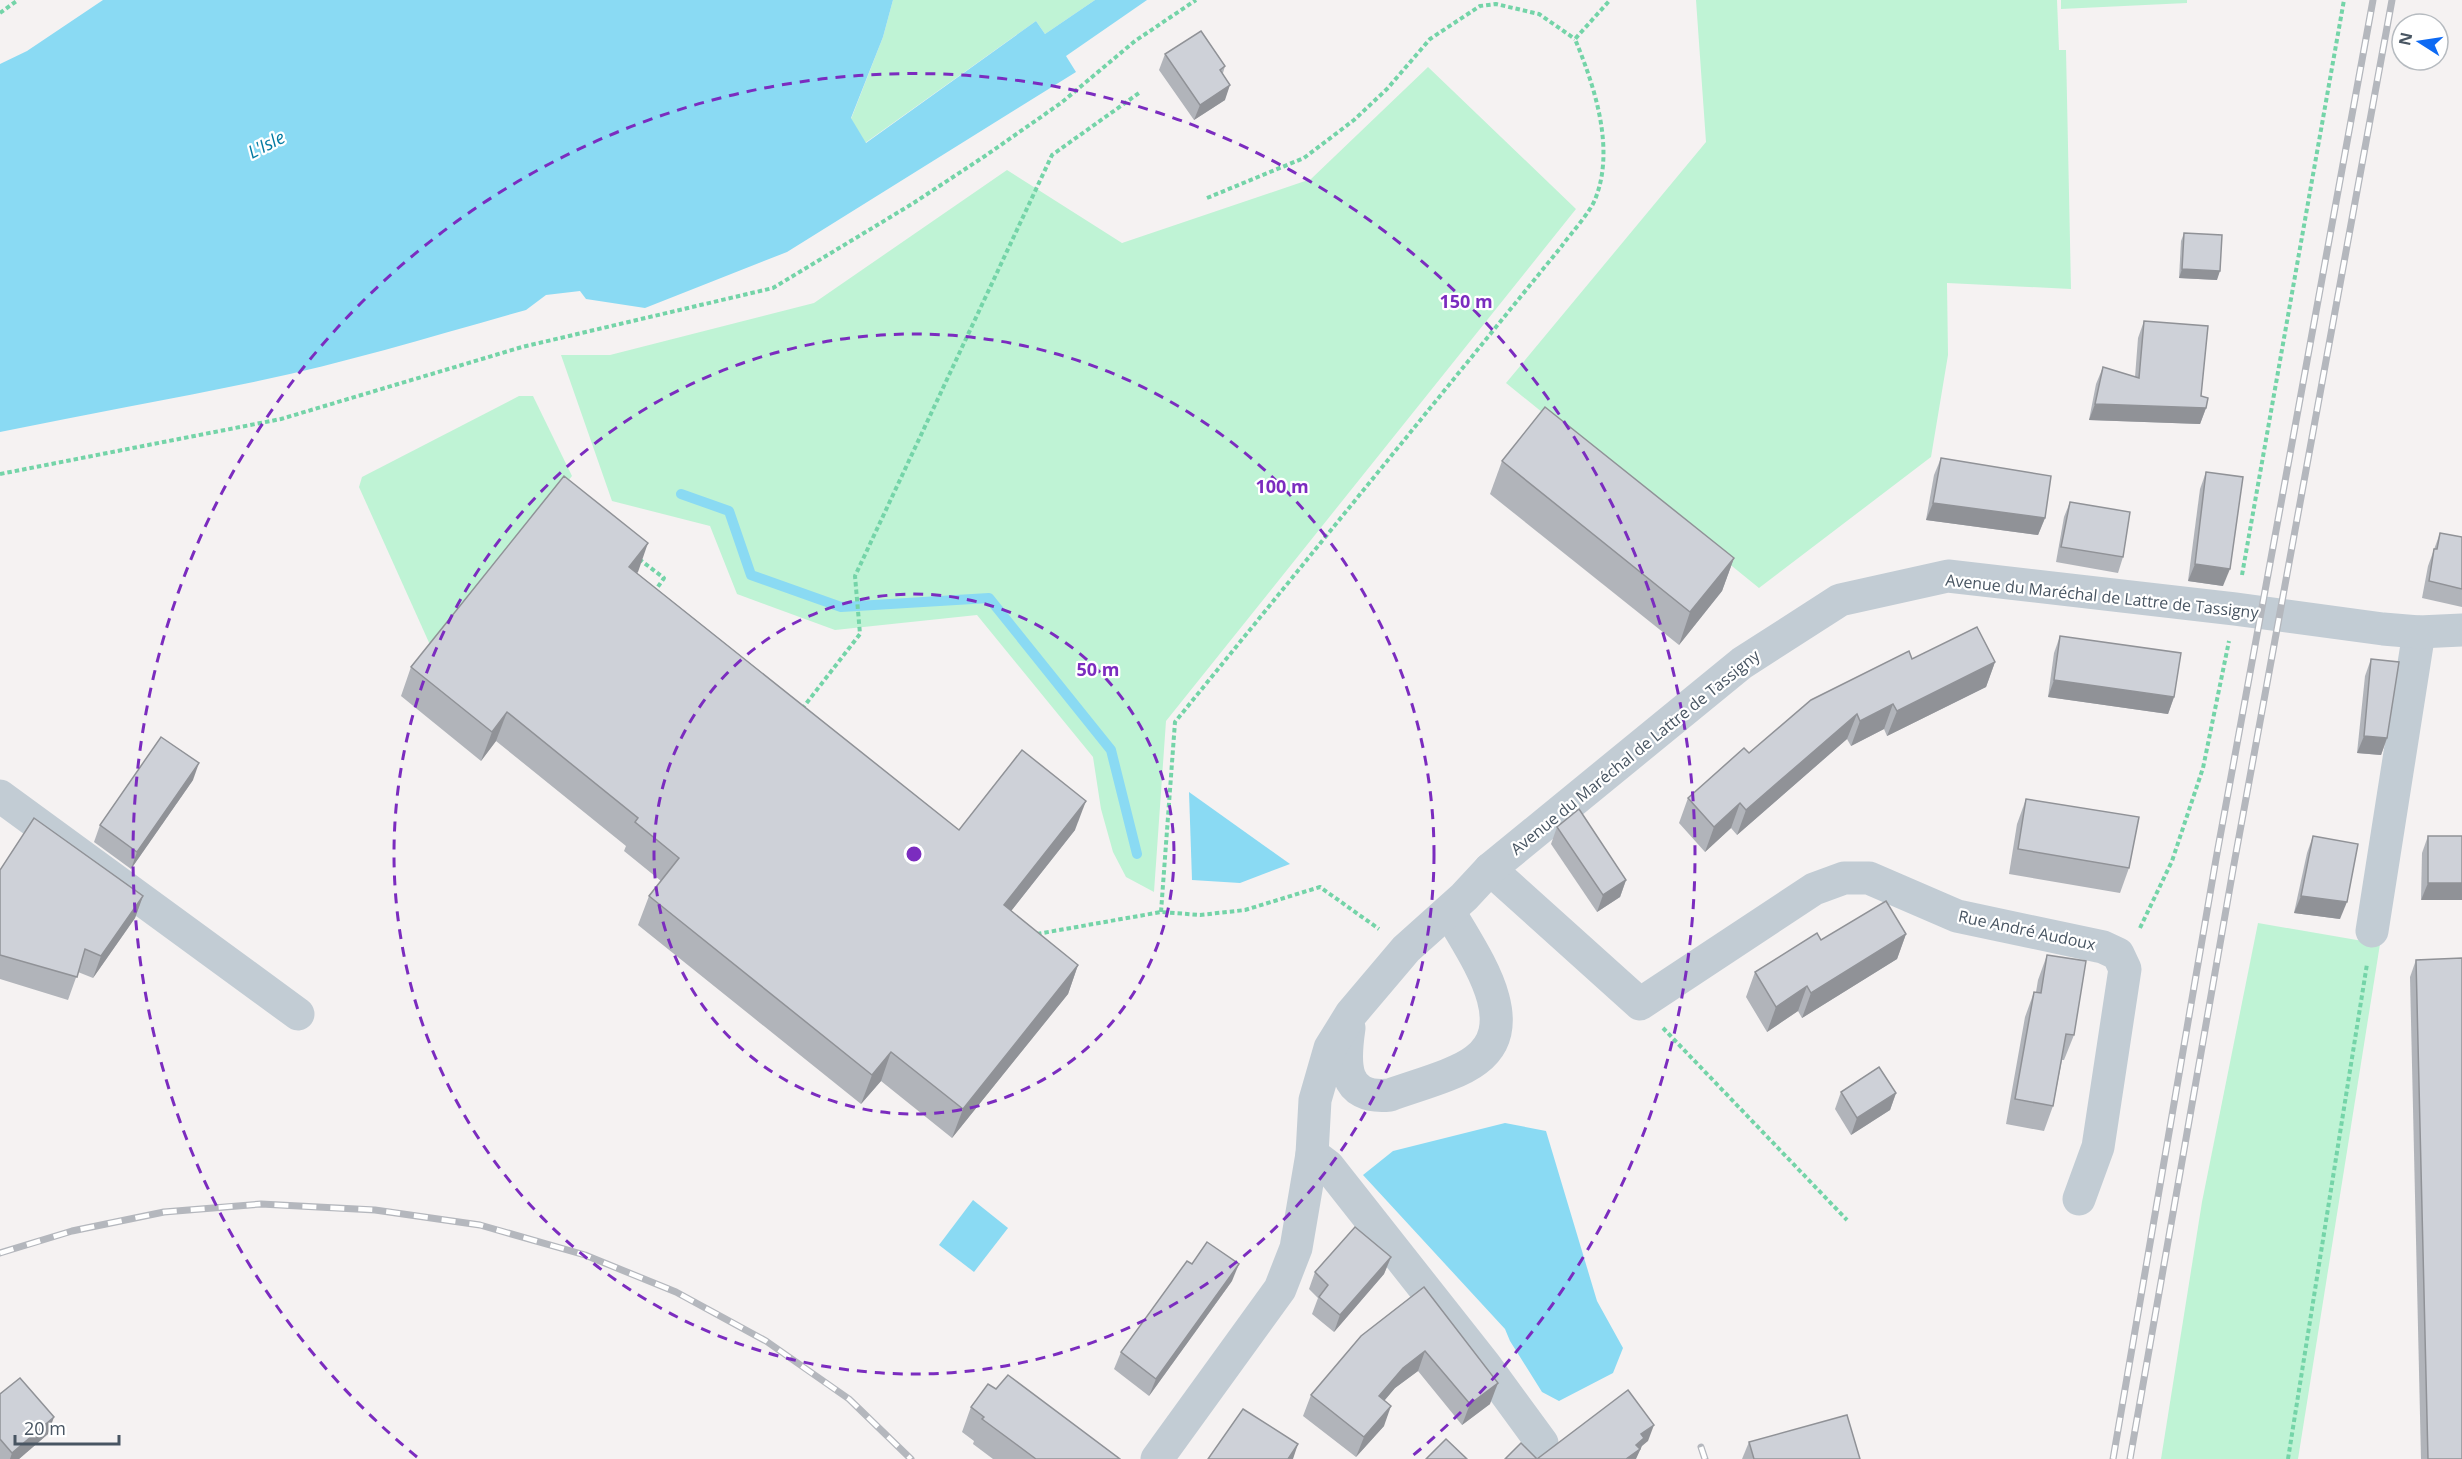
<svg xmlns="http://www.w3.org/2000/svg" width="2462" height="1459" font-family="'Open Sans',sans-serif">
  <rect width="100%" height="100%" fill="#f5f2f2"/>
  <g fill="#bff3d5">
    <polygon points="893,0 1095,0 1045,34 1036,21 865,143 851,119 883,37"/>
    <polygon points="1696,0 2057,0 2059,50 2066,50 2071,289 1947,283 1948,355 1931,457 1759,588 1506,383 1706,142"/>
    <polygon points="2061,0 2187,0 2187,3 2061,9"/>
    <polygon points="1428,67 1576,209 1166,721 1154,892 1126,877 1113,852 1101,809 1093,757 977,615 835,630 737,594 710,526 612,501 561,355 610,355 814,303 1007,170 1122,243 1311,179"/>
    <polygon points="519,396 533,396 572,476 431,647 359,487 362,477"/>
    <polygon points="2258,923 2380,944 2298,1459 2161,1459 2202,1202"/>
  </g>
  <g fill="#8adaf3">
    <path d="M103,0H893L883,37L851,118L866,143L1036,21L1045,34L1095,0H1147L1066,56L1076,72L787,252L645,308L586,299L580,291L546,295L526,310C437,335 349,362 258,381C172,399 86,414 0,432V64L27,51Z"/>
    <polygon points="1189,792 1290,864 1240,883 1192,880"/>
    <polygon points="1505,1123 1546,1131 1597,1301 1623,1348 1613,1373 1559,1401 1542,1392 1510,1341 1505,1329 1363,1175 1393,1151"/>
    <polygon points="973,1200 1008,1228 974,1272 939,1245"/>
  </g>
  <g fill="none" stroke-linecap="round" stroke-linejoin="round">
    <polyline stroke="#8adaf3" stroke-width="10" points="681,494 729,511 751,575 841,607 989,598 1111,750 1137,854"/>
    <g stroke="#74d4a8" stroke-width="4" stroke-dasharray="4.5 3" stroke-linecap="butt">
      <polyline points="0,13 18,0"/>
      <polyline points="1207,198 1304,158 1354,120 1387,89 1430,39 1480,6 1496,4 1539,14 1575,39"/>
      <polyline points="0,474 281,419 522,347 773,288 912,204 985,156 1061,103 1135,41 1196,0"/>
      <polyline points="639,559 664,578 655,591"/>
      <polyline points="2242,575 2344,0"/>
      <polyline points="802,709 860,634 855,576 1052,155 1139,93"/>
      <path d="M1161,912L1175,722L1561,247C1571,233 1591,212 1596,197C1615,147 1594,85 1575,39L1610,0"/>
      <polyline points="2140,928 2172,861 2203,768 2229,641"/>
      <polyline points="1037,934 1161,912 1200,915 1245,910 1320,887 1379,929"/>
      <polyline points="1663,1028 1847,1220"/>
      <polyline points="2288,1459 2367,964"/>
    </g>
    <g stroke="#c2ccd4" stroke-width="33">
      <polyline points="0,796 298,1014"/>
      <polyline points="1490,869 1640,1004 1814,889 1844,878 1869,878 1957,916 2103,947 2118,954 2125,969 2098,1147 2079,1199"/>
      <polyline points="2372,931 2419,632"/>
      <path d="M1349,1028C1344,1062 1341,1100 1390,1095C1414,1086 1457,1075 1476,1060C1526,1022 1470,950 1449,911"/>
      <polyline points="1312,1154 1328,1166 1485,1365 1542,1443"/>
      <polyline points="1157,1459 1280,1289 1296,1248 1312,1154 1315,1100 1330,1048 1351,1014 1406,949 1464,897 1490,869 1742,663 1840,600 1948,576 2235,609 2383,629 2419,632 2462,630"/>
    </g>
    <defs>
      <g id="rail">
        <polyline points="0,1253 72,1231 164,1212 261,1204 375,1210 480,1225 585,1255 676,1292 766,1341 849,1399 911,1459"/>
        <polyline points="1701,1447 1705,1459"/>
        <polyline points="2113,1459 2216,859 2373,0"/>
        <polyline points="2130,1459 2234,864 2392,0"/>
      </g>
    </defs>
    <use href="#rail" stroke="#b4b7bd" stroke-width="7"/>
    <use href="#rail" stroke="#fff" stroke-width="4.5" stroke-dasharray="14" stroke-linecap="butt"/>
  </g>
  <g fill="#b1b4ba">
    <polygon points="1165,54 1225,66 1223,73 1225,100 1194,120 1159,70"/>
    <polygon points="2184,233 2217,280 2179,278 2181,241"/>
    <polygon points="2144,321 2201,396 2206,408 2200,424 2089,420 2096,384 2103,367 2135,377 2138,338"/>
    <polygon points="1941,458 2045,518 2038,535 1926,520 1934,475"/>
    <polygon points="1502,461 1734,558 1722,591 1679,645 1490,494"/>
    <polygon points="2206,472 2223,586 2188,581 2200,489"/>
    <polygon points="2070,502 2123,557 2118,573 2056,562 2064,517"/>
    <polygon points="2440,533 2462,537 2462,607 2422,598 2428,566"/>
    <polygon points="637,573 959,830 1075,830 1011,911 1078,965 1068,994 952,1138 881,1081 861,1104 638,925 649,896 661,881 624,851 626,846 496,741 481,761 401,696 411,667"/>
    <polygon points="2060,636 2174,697 2168,714 2048,697 2054,653"/>
    <polygon points="1912,659 1995,662 1986,687 1887,736 1884,729 1851,746 1847,739 1737,835 1731,828 1705,852 1679,823 1688,798 1749,753"/>
    <polygon points="2371,659 2387,738 2381,755 2357,753 2365,676"/>
    <polygon points="193,780 131,869 94,842 100,825"/>
    <polygon points="2026,799 2129,868 2120,893 2009,874 2017,824"/>
    <polygon points="1557,827 1626,880 1620,897 1597,912 1551,844"/>
    <polygon points="2313,836 2340,919 2294,913 2307,853"/>
    <polygon points="2428,836 2462,836 2421,900 2422,853"/>
    <polygon points="0,870 143,896 135,918 93,978 78,972 68,1000 0,979"/>
    <polygon points="1906,934 1897,959 1802,1018 1798,1011 1767,1032 1746,997 1755,972 1821,940"/>
    <polygon points="2047,955 2074,1035 2064,1060 2062,1060 2053,1106 2044,1131 2006,1124 2025,1017 2034,992 2036,992 2038,980"/>
    <polygon points="2416,960 2462,1459 2421,1459 2410,977"/>
    <polygon points="1841,1092 1896,1093 1890,1110 1851,1135 1835,1109"/>
    <polygon points="1391,1257 1384,1274 1334,1332 1312,1314 1318,1298 1309,1289 1315,1272"/>
    <polygon points="1232,1281 1149,1396 1114,1369 1121,1352"/>
    <polygon points="1424,1287 1490,1404 1462,1425 1418,1371 1395,1388 1385,1400 1384,1426 1356,1457 1303,1416 1311,1395"/>
    <polygon points="996,1389 1120,1459 993,1459 973,1444 974,1441 962,1432 971,1407"/>
    <polygon points="0,1394 48,1434 19,1459 0,1459"/>
    <polygon points="1749,1442 1860,1459 1742,1459"/>
  </g>
  <g fill="#909297">
    <polygon points="1230,85 1225,100 1194,120 1200,105"/>
    <polygon points="2182,269 2220,271 2217,280 2179,278"/>
    <polygon points="2095,404 2206,408 2200,424 2089,420"/>
    <polygon points="1933,503 2045,518 2038,535 1926,520"/>
    <polygon points="648,543 638,572 619,596 629,567"/>
    <polygon points="1734,558 1722,591 1679,645 1690,612"/>
    <polygon points="2195,564 2230,569 2223,586 2188,581"/>
    <polygon points="1995,662 1986,687 1887,736 1897,711"/>
    <polygon points="2054,680 2174,697 2168,714 2048,697"/>
    <polygon points="1893,704 1884,729 1851,746 1860,721"/>
    <polygon points="507,712 496,741 481,761 492,732"/>
    <polygon points="1857,714 1847,739 1737,835 1746,810"/>
    <polygon points="2364,736 2387,738 2381,755 2357,753"/>
    <polygon points="199,763 193,780 131,869 137,852"/>
    <polygon points="1086,801 1075,830 993,934 1004,905"/>
    <polygon points="1740,803 1731,828 1705,852 1714,827"/>
    <polygon points="1626,880 1620,897 1597,912 1603,895"/>
    <polygon points="2428,883 2462,883 2462,900 2421,900"/>
    <polygon points="143,896 135,918 93,978 101,956"/>
    <polygon points="2301,896 2347,902 2340,919 2294,913"/>
    <polygon points="1906,934 1897,959 1802,1018 1811,993"/>
    <polygon points="1078,965 1068,994 952,1138 963,1109"/>
    <polygon points="1807,986 1798,1011 1767,1032 1776,1007"/>
    <polygon points="891,1052 881,1081 861,1104 872,1075"/>
    <polygon points="1896,1093 1890,1110 1851,1135 1857,1118"/>
    <polygon points="1391,1257 1384,1274 1334,1332 1340,1315"/>
    <polygon points="1239,1264 1232,1281 1149,1396 1156,1379"/>
    <polygon points="1425,1351 1418,1371 1395,1388 1371,1416 1379,1396 1403,1368"/>
    <polygon points="1498,1383 1490,1404 1462,1425 1470,1404"/>
    <polygon points="1391,1406 1384,1426 1356,1457 1364,1437"/>
    <polygon points="54,1417 48,1434 19,1459 10,1459 12,1453"/>
    <polygon points="1654,1425 1648,1441 1642,1446 1636,1459 1626,1459 1636,1445 1641,1434"/>
    <polygon points="1298,1444 1293,1459 1288,1459"/>
  </g>
  <g fill="#ced1d8" stroke="#909297" stroke-width="1.5">
    <polygon points="1201,31 1225,66 1220,70 1230,85 1200,105 1165,54"/>
    <polygon points="2184,233 2222,235 2220,271 2182,269"/>
    <polygon points="2144,321 2208,326 2201,396 2208,398 2206,408 2095,404 2103,367 2139,378"/>
    <polygon points="1545,407 1734,558 1690,612 1502,461"/>
    <polygon points="1941,458 2051,476 2045,518 1933,503"/>
    <polygon points="2206,472 2243,477 2230,569 2195,564"/>
    <polygon points="564,476 648,543 629,567 959,830 1022,750 1086,801 1004,905 1078,965 963,1109 891,1052 872,1075 649,896 679,858 635,822 638,818 507,712 492,732 411,667"/>
    <polygon points="2070,502 2130,512 2123,557 2061,547"/>
    <polygon points="2440,533 2462,537 2462,589 2429,581 2434,549 2437,549"/>
    <polygon points="1977,627 1995,662 1897,711 1893,704 1860,721 1857,714 1746,810 1740,803 1714,827 1688,798 1744,748 1749,753 1811,700 1909,651 1912,659"/>
    <polygon points="2060,636 2181,653 2174,697 2054,680"/>
    <polygon points="2371,659 2399,662 2387,738 2364,736"/>
    <polygon points="161,737 199,763 137,852 100,825"/>
    <polygon points="2026,799 2139,817 2129,868 2018,849"/>
    <polygon points="1579,809 1626,880 1603,895 1557,827"/>
    <polygon points="34,818 143,896 101,956 85,949 77,977 0,955 0,870"/>
    <polygon points="2313,836 2358,844 2347,902 2301,896"/>
    <rect x="2428" y="836" width="34" height="47"/>
    <polygon points="1886,901 1906,934 1811,993 1807,986 1776,1007 1755,972 1817,933 1821,940"/>
    <polygon points="2047,955 2086,961 2074,1035 2066,1034 2053,1106 2015,1099 2034,992 2041,993"/>
    <polygon points="2462,958 2462,1459 2428,1459 2416,960"/>
    <polygon points="1879,1067 1896,1093 1857,1118 1841,1092"/>
    <polygon points="1355,1227 1391,1257 1340,1315 1319,1297 1328,1285 1315,1272"/>
    <polygon points="1207,1242 1239,1264 1156,1379 1121,1352 1187,1261 1192,1264"/>
    <polygon points="1424,1287 1498,1383 1470,1404 1425,1351 1403,1368 1379,1396 1391,1406 1364,1437 1311,1395 1361,1336"/>
    <polygon points="1008,1375 1120,1459 1036,1459 982,1419 984,1417 971,1407 988,1384 996,1389"/>
    <polygon points="20,1378 54,1417 12,1453 0,1439 0,1394"/>
    <polygon points="1628,1390 1654,1425 1641,1434 1644,1438 1636,1445 1640,1449 1626,1459 1505,1459 1521,1443 1537,1459"/>
    <polygon points="1243,1409 1298,1444 1288,1459 1208,1459"/>
    <polygon points="1847,1415 1860,1459 1754,1459 1749,1442"/>
    <polygon points="1446,1439 1467,1459 1426,1459"/>
  </g>
  <g fill="none" stroke="#7b2cbf" stroke-width="3" stroke-dasharray="10 8">
    <circle cx="914" cy="854" r="260"/>
    <circle cx="914" cy="854" r="520"/>
    <path d="M417 1457A781 781 0 1 1 1411 1457"/>
  </g>
  <g text-anchor="middle" dominant-baseline="central" stroke-width="4.5" stroke-linejoin="round" paint-order="stroke">
    <g font-size="16" fill="#485562" stroke="#fff">
      <text transform="translate(2102 596) rotate(6)">Avenue du Maréchal de Lattre de Tassigny</text>
      <text transform="translate(1635 752) rotate(-39)">Avenue du Maréchal de Lattre de Tassigny</text>
      <text transform="translate(2027 930) rotate(12)">Rue André Audoux</text>
    </g>
    <g font-size="18" font-style="italic" fill="#047ba2" stroke="#fff">
      <text transform="translate(266 144) rotate(-27)">L'Isle</text>
    </g>
  </g>
  <circle cx="914" cy="854" r="9" fill="#7b2cbf" stroke="#fff" stroke-width="3"/>
  <g font-size="18" text-anchor="middle" font-weight="bold" fill="#7b2cbf" stroke="#fff" stroke-width="4.5" stroke-linejoin="round" paint-order="stroke">
    <text x="1466" y="308">150 m</text>
    <text x="1282" y="493">100 m</text>
    <text x="1098" y="676">50 m</text>
  </g>
  <g transform="translate(2420 42) rotate(282)"><circle r="28" fill="#ffffff" stroke="#b6bbc0" stroke-width="1.5"/>
  <path d="M0-4.5L10 22L0 15L-10 22Z" fill="#0e6af3"/>
  <text y="-9" font-size="16" font-weight="bold" text-anchor="middle" fill="#485562">N</text>
  </g>
  <path d="M15 1435v9h104v-9" fill="none" stroke="#485562" stroke-width="3"/>
  <text x="24" y="1435" font-size="18" fill="#485562" stroke="#ffffff" stroke-width="4.5" paint-order="stroke">20 m</text>
</svg>
